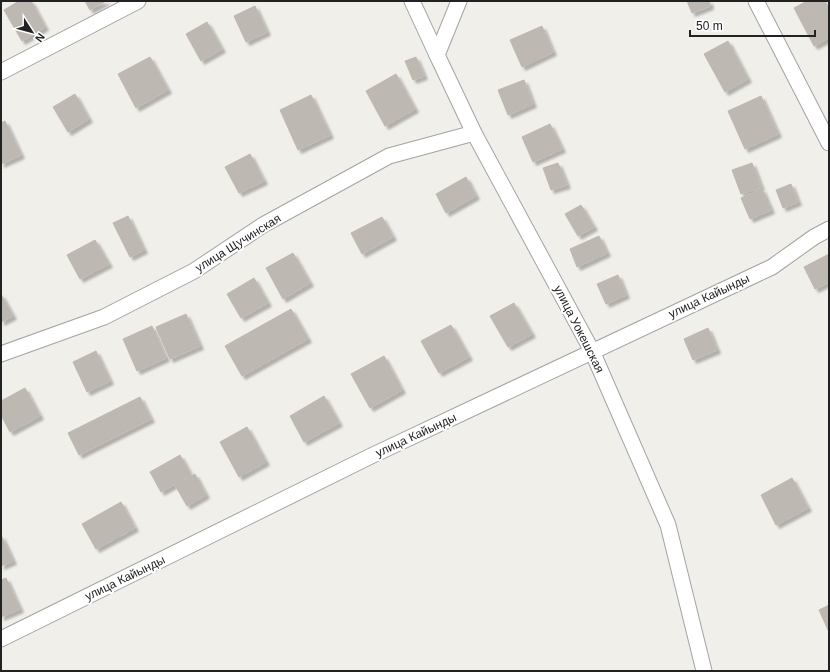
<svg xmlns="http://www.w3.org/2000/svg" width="830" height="672" font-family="Helvetica,sans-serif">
  <defs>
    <filter id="shadow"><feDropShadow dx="3.5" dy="3.5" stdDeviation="1" flood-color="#0004"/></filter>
  </defs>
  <rect width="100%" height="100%" fill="#f1efea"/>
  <g fill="#beb8b3" stroke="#c1b7ae" filter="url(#shadow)">
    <polygon points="19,1 31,1 45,27 22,41 4,10"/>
    <polygon points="85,1 106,1 90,10"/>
    <polygon points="687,1 709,1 710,6 692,13"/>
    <polygon points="807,1 825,1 829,9 829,38 814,46 794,8"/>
    <polygon points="255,6 267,32 246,42 234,16"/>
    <polygon points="207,22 222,49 201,61 186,34"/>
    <polygon points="542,26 553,52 522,67 510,40"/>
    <polygon points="728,41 748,79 725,92 704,54"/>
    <polygon points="150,57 168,90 136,108 118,74"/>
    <polygon points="416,57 424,76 413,80 405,61"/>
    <polygon points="396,74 415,109 385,126 366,91"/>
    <polygon points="524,80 533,104 508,115 498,90"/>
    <polygon points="75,94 89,119 68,132 53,107"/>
    <polygon points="311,95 330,135 298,150 280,110"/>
    <polygon points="761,96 778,134 745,149 728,111"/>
    <polygon points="5,121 21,155 1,164 1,123"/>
    <polygon points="550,124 562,149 533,162 522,137"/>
    <polygon points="250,154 264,181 239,193 225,167"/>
    <polygon points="558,163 567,185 551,190 543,168"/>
    <polygon points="752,163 761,187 741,194 732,170"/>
    <polygon points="466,177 476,196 446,213 436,194"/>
    <polygon points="791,184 798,202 783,208 776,190"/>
    <polygon points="762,189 771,210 750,219 741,198"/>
    <polygon points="581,205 594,227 578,236 565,214"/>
    <polygon points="128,216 144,250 130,257 113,223"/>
    <polygon points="382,217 393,237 362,254 351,233"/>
    <polygon points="599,236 607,253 577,267 570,249"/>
    <polygon points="95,240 109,264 80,279 67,255"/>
    <polygon points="293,253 310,283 283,299 266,268"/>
    <polygon points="829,254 829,282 815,289 804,267"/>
    <polygon points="618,275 626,295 606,304 597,284"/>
    <polygon points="254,278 268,303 241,318 227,294"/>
    <polygon points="1,294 13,316 1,322"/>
    <polygon points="514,303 532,334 508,347 490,316"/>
    <polygon points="291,309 308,339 242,376 225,346"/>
    <polygon points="186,314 200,346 170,359 156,327"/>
    <polygon points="451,325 469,357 439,373 421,341"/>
    <polygon points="152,326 166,358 137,371 123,339"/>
    <polygon points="708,328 717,350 693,360 684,339"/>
    <polygon points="96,351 110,381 87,392 73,362"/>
    <polygon points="384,356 402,390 370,408 351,374"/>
    <polygon points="25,388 40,416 10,432 1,415 1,401"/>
    <polygon points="324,396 339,423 304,442 290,416"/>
    <polygon points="140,397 151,419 79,455 68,433"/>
    <polygon points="247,427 266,462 239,477 220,442"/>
    <polygon points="180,455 191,475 161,492 150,472"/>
    <polygon points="195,474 206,495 187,506 175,485"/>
    <polygon points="792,478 808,508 776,525 761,495"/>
    <polygon points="121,502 135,528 96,549 82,524"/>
    <polygon points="1,535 13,561 1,566"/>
    <polygon points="6,578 20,609 1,617 1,580"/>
    <polygon points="829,605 829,632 819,610"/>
  </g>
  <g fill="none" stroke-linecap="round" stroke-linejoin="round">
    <defs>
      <g id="street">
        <polyline points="412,1 437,55"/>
        <polyline points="459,1 437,55 474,133 592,351 668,525 704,671"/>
        <polyline points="756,1 829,143"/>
        <polyline points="1,72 138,1"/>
        <polyline points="1,354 104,317 194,271 263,225 389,156 474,133"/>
        <polyline points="1,639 371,456 772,267 814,237 829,229"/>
      </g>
    </defs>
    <use href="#street" stroke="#a3a3a3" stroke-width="17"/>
    <use href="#street" stroke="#fff" stroke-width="15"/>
  </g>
  <g text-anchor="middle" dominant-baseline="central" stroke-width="4" stroke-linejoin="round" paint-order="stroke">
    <g font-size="12" fill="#222" stroke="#fff">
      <text transform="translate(238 243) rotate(-32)">улица Щучинская</text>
      <text transform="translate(709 296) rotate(-25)">улица Кайынды</text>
      <text transform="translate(579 329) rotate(63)">улица Уокешская</text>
      <text transform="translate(416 435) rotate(-25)">улица Кайынды</text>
      <text transform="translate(125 578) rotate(-26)">улица Кайынды</text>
    </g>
  </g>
  <rect width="830" height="672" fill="none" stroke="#222222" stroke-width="4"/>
  <g transform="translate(32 32) rotate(126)" stroke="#ffffff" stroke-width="3" paint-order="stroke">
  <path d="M0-3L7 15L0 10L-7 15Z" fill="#222222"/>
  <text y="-6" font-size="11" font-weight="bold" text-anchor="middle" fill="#222222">N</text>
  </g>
  <path d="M690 30v6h125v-6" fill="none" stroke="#222222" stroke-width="2"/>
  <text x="696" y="30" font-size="12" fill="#222222" stroke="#ffffff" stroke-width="3" paint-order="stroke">50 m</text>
</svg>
